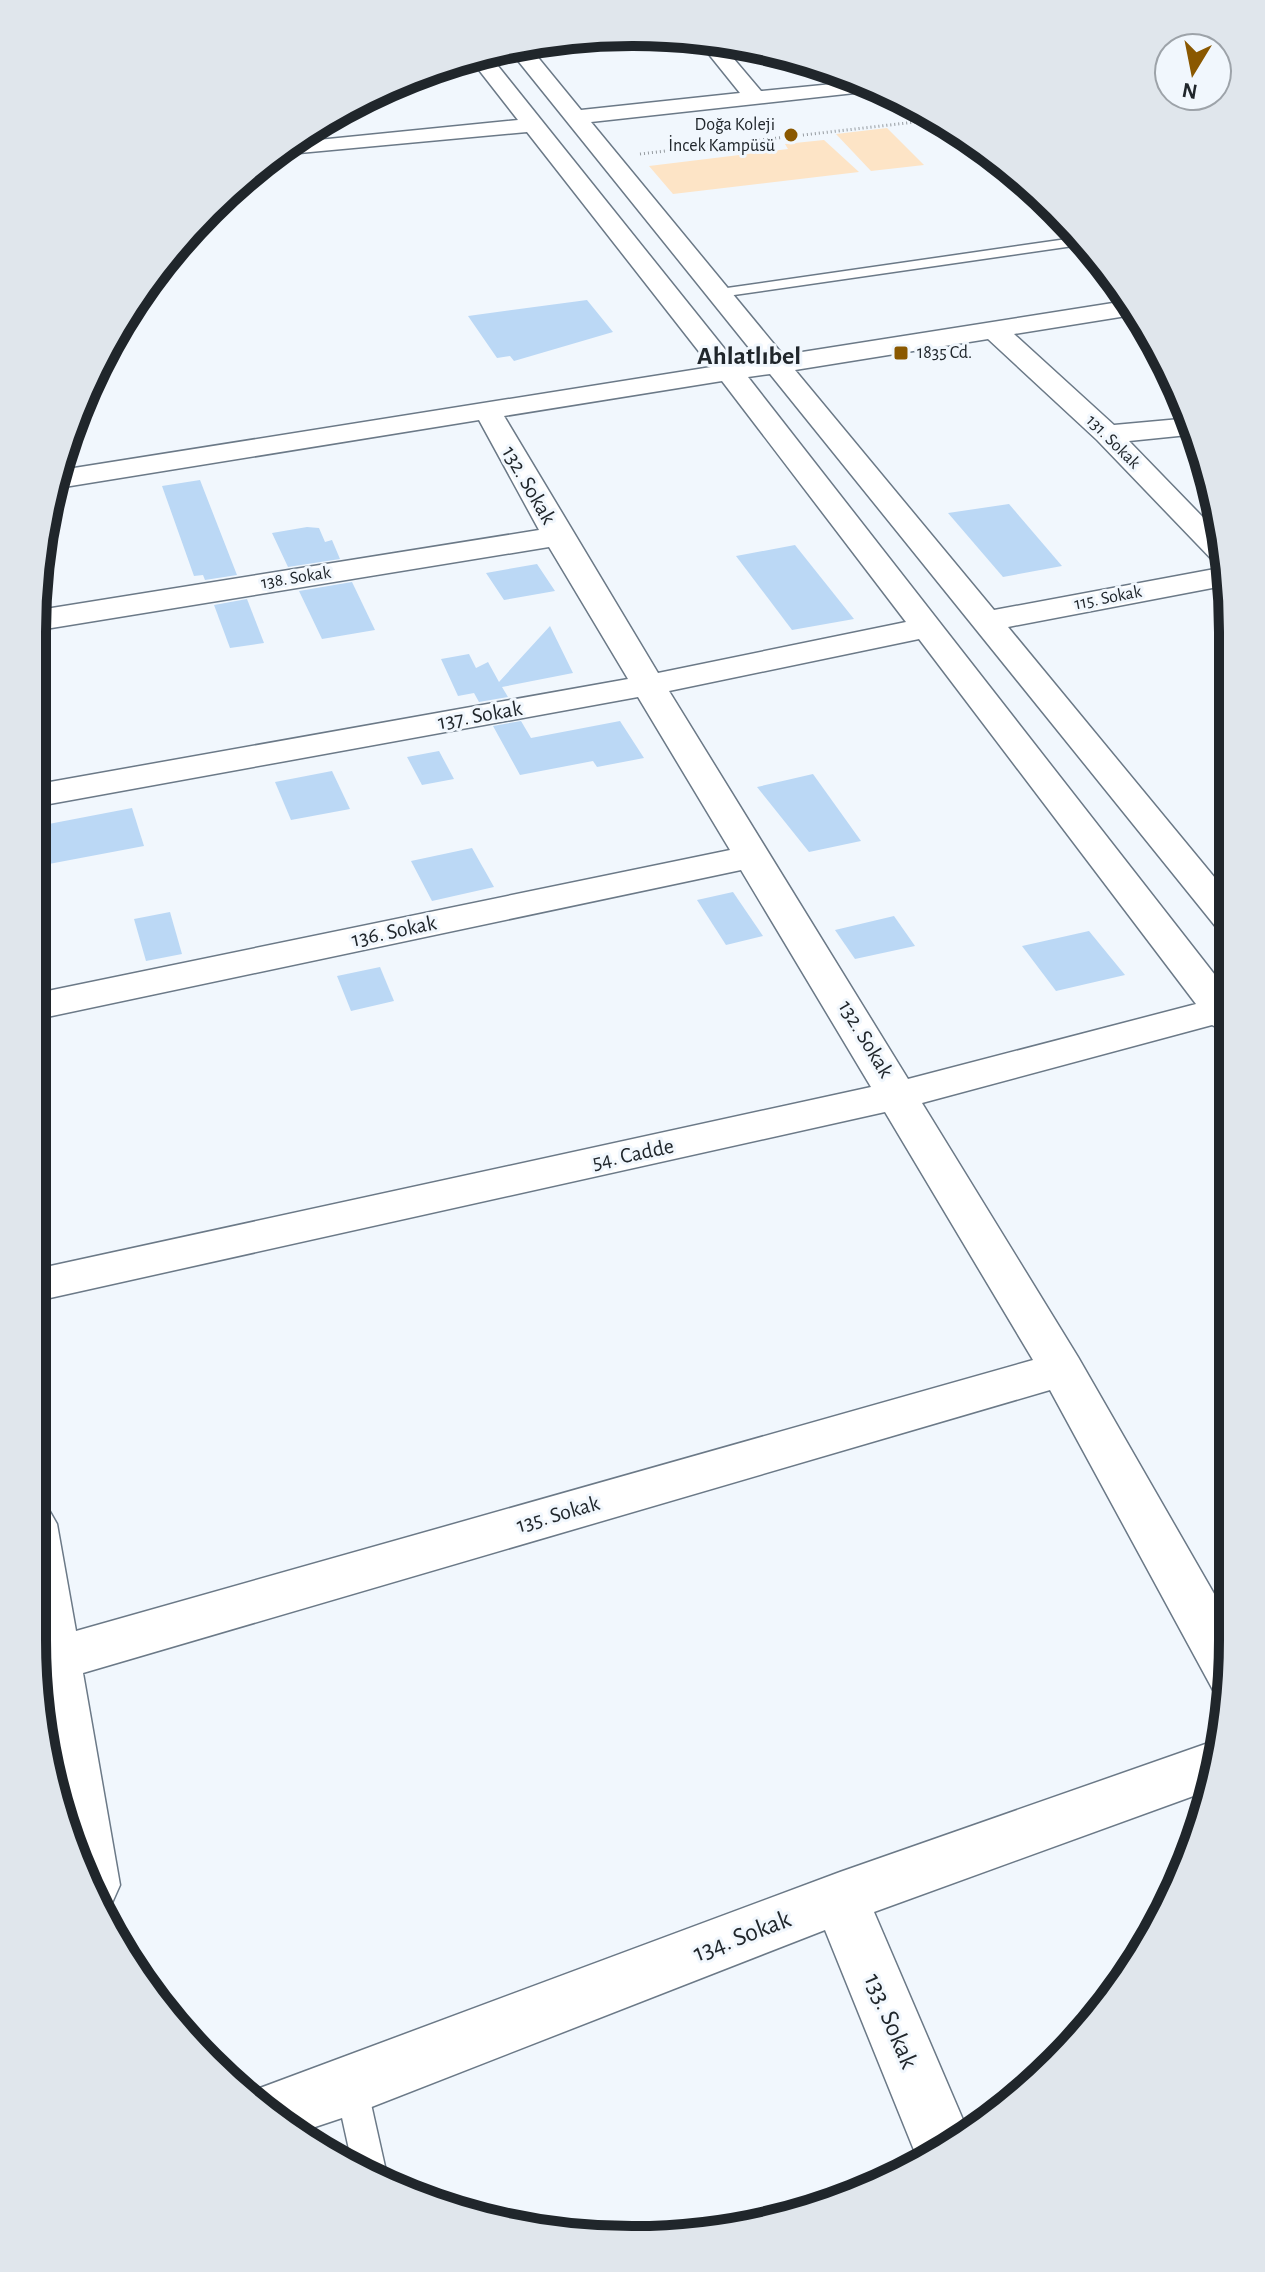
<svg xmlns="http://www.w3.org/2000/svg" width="1265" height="2272" font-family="'Alegreya Sans',sans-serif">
  <rect width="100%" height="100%" fill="#f1f7fd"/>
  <g fill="#fde4c6">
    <polygon points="887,128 924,165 871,171 836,134"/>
    <polygon points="824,140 859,172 673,194 649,166 788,149 785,144"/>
  </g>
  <g fill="#bbd8f5">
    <polygon points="587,300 613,332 514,361 510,356 497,358 468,316"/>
    <polygon points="200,480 237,575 205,580 203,575 194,576 162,486"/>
    <polygon points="1009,504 1062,566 1003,577 948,513"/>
    <polygon points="307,527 319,528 325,542 332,540 340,559 288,567 272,533"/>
    <polygon points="795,545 854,619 792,630 736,556"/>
    <polygon points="537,564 555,591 504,600 486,573"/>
    <polygon points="352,582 375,630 322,639 299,591"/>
    <polygon points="247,599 264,643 230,648 214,605"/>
    <polygon points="550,626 573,673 502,687 508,697 479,702 474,693 458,696 441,659 469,654 476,668 488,662 499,682"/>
    <polygon points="521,721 531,738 620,721 644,758 597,767 593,761 520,775 493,726"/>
    <polygon points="439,751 454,779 422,785 407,757"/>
    <polygon points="332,771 350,809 291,820 275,782"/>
    <polygon points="813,774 861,841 809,852 757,787"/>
    <polygon points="132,808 144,846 33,867 33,827"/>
    <polygon points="472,848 494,887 432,901 411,861"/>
    <polygon points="733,892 763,936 726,945 697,900"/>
    <polygon points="170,912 182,954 146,961 134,919"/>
    <polygon points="894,916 915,946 855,959 835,930"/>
    <polygon points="1089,931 1125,975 1056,991 1022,946"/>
    <polygon points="380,967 394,1001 351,1011 337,976"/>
  </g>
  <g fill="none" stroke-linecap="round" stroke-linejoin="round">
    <defs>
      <g id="lane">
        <polygon points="1081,237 1087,244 720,297 713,293 720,289"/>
        <polygon points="351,2071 362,2075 367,2086 386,2171 384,2177 352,2163 335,2086 340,2075"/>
      </g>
      <g id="street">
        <path d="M695,37L717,39L761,91L863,81L882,90L591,122L783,355L1132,300L1139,314L1014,334L1114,425L1191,418L1198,434L1129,441L1224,539L1228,585L1008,627L1229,895V931L1216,927L770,374L748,377L1229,993L1230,1034L1212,1025L922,1103L1078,1357L1232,1625L1228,1695L1213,1690L1050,1390L83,1673L120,1885L112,1903L103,1906L64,1832L32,1640V1504L49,1510L57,1524L76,1631L1033,1360L885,1112L32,1302V1270L871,1087L741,870L33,1020V994L730,850L638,697L33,807V785L628,679L549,547L33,631V611L539,530L479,420L52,489L55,471L711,367L527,132L267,156L288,143L518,120L468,56L486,51L736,363L758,359L507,47L527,44L581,110L740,93ZM988,339L1097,440L1220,568L994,610L795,370ZM722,381L906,622L658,673L504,416ZM919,639L1196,1004L908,1079L669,691Z"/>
        <polygon points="1214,1741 1219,1743 1210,1790 874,1912 967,2129 918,2160 825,1930 351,2115 294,2134 249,2092 840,1872"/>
      </g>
    </defs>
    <use href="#lane" stroke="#6b7987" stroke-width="3"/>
    <use href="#street" stroke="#6b7987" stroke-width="3"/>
    <polyline stroke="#959ba0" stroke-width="3" stroke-dasharray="1 3" stroke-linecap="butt" points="640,154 941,119"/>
    <use href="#lane" fill="#fff" fill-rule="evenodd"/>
    <use href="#street" fill="#fff" fill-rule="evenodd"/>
  </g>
  <g fill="#8a5800" stroke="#f1f7fd" stroke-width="3">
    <circle cx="791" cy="135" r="8"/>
    <rect x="893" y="345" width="16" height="16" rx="4"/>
  </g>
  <g text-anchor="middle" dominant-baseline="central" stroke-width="6" stroke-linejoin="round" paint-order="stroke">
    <g font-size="18" fill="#20262b" stroke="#f1f7fd" text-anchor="end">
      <text x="775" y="125">Doğa Koleji<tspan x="775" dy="21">İncek Kampüsü</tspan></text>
      <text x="917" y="353" text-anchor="start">1835 Cd.</text>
    </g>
    <g font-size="18" fill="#20262b" stroke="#f1f7fd">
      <text transform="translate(1113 442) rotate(45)">131. Sokak</text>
      <text transform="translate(296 578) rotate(-9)">138. Sokak</text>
      <text transform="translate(1108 598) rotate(-11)">115. Sokak</text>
    </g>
    <g font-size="22" fill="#20262b" stroke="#f1f7fd">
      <text transform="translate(529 485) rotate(60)">132. Sokak</text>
      <text transform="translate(480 715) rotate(-10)">137. Sokak</text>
      <text transform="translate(394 931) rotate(-12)">136. Sokak</text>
      <text transform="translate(866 1039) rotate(59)">132. Sokak</text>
      <text transform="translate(633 1154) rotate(-12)">54. Cadde</text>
      <text transform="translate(558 1514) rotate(-16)">135. Sokak</text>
    </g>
    <g font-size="26" font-weight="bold" fill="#20262b" stroke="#f1f7fd">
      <text x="749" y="356">Ahlatlıbel</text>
    </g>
    <g font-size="26" fill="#20262b" stroke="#f1f7fd">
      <text transform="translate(742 1936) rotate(-21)">134. Sokak</text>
      <text transform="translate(891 2021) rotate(67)">133. Sokak</text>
    </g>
  </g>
  <path d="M0 0H1265V2272H0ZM632 46H633A586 586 0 0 1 1219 632V1640A586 586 0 0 1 633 2226H632A586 586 0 0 1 46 1640V632A586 586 0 0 1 632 46Z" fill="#e0e6ec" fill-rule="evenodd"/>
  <path fill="none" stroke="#20262b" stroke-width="10" d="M632 46H633A586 586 0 0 1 1219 632V1640A586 586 0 0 1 633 2226H632A586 586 0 0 1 46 1640V632A586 586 0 0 1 632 46Z"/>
  <g transform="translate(1193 72) rotate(190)"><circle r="38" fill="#f1f7fd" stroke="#9da3a9" stroke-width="2"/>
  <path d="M0-6L14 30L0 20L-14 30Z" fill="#8a5800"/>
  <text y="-12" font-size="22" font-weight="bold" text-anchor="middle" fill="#20262b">N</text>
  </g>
</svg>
